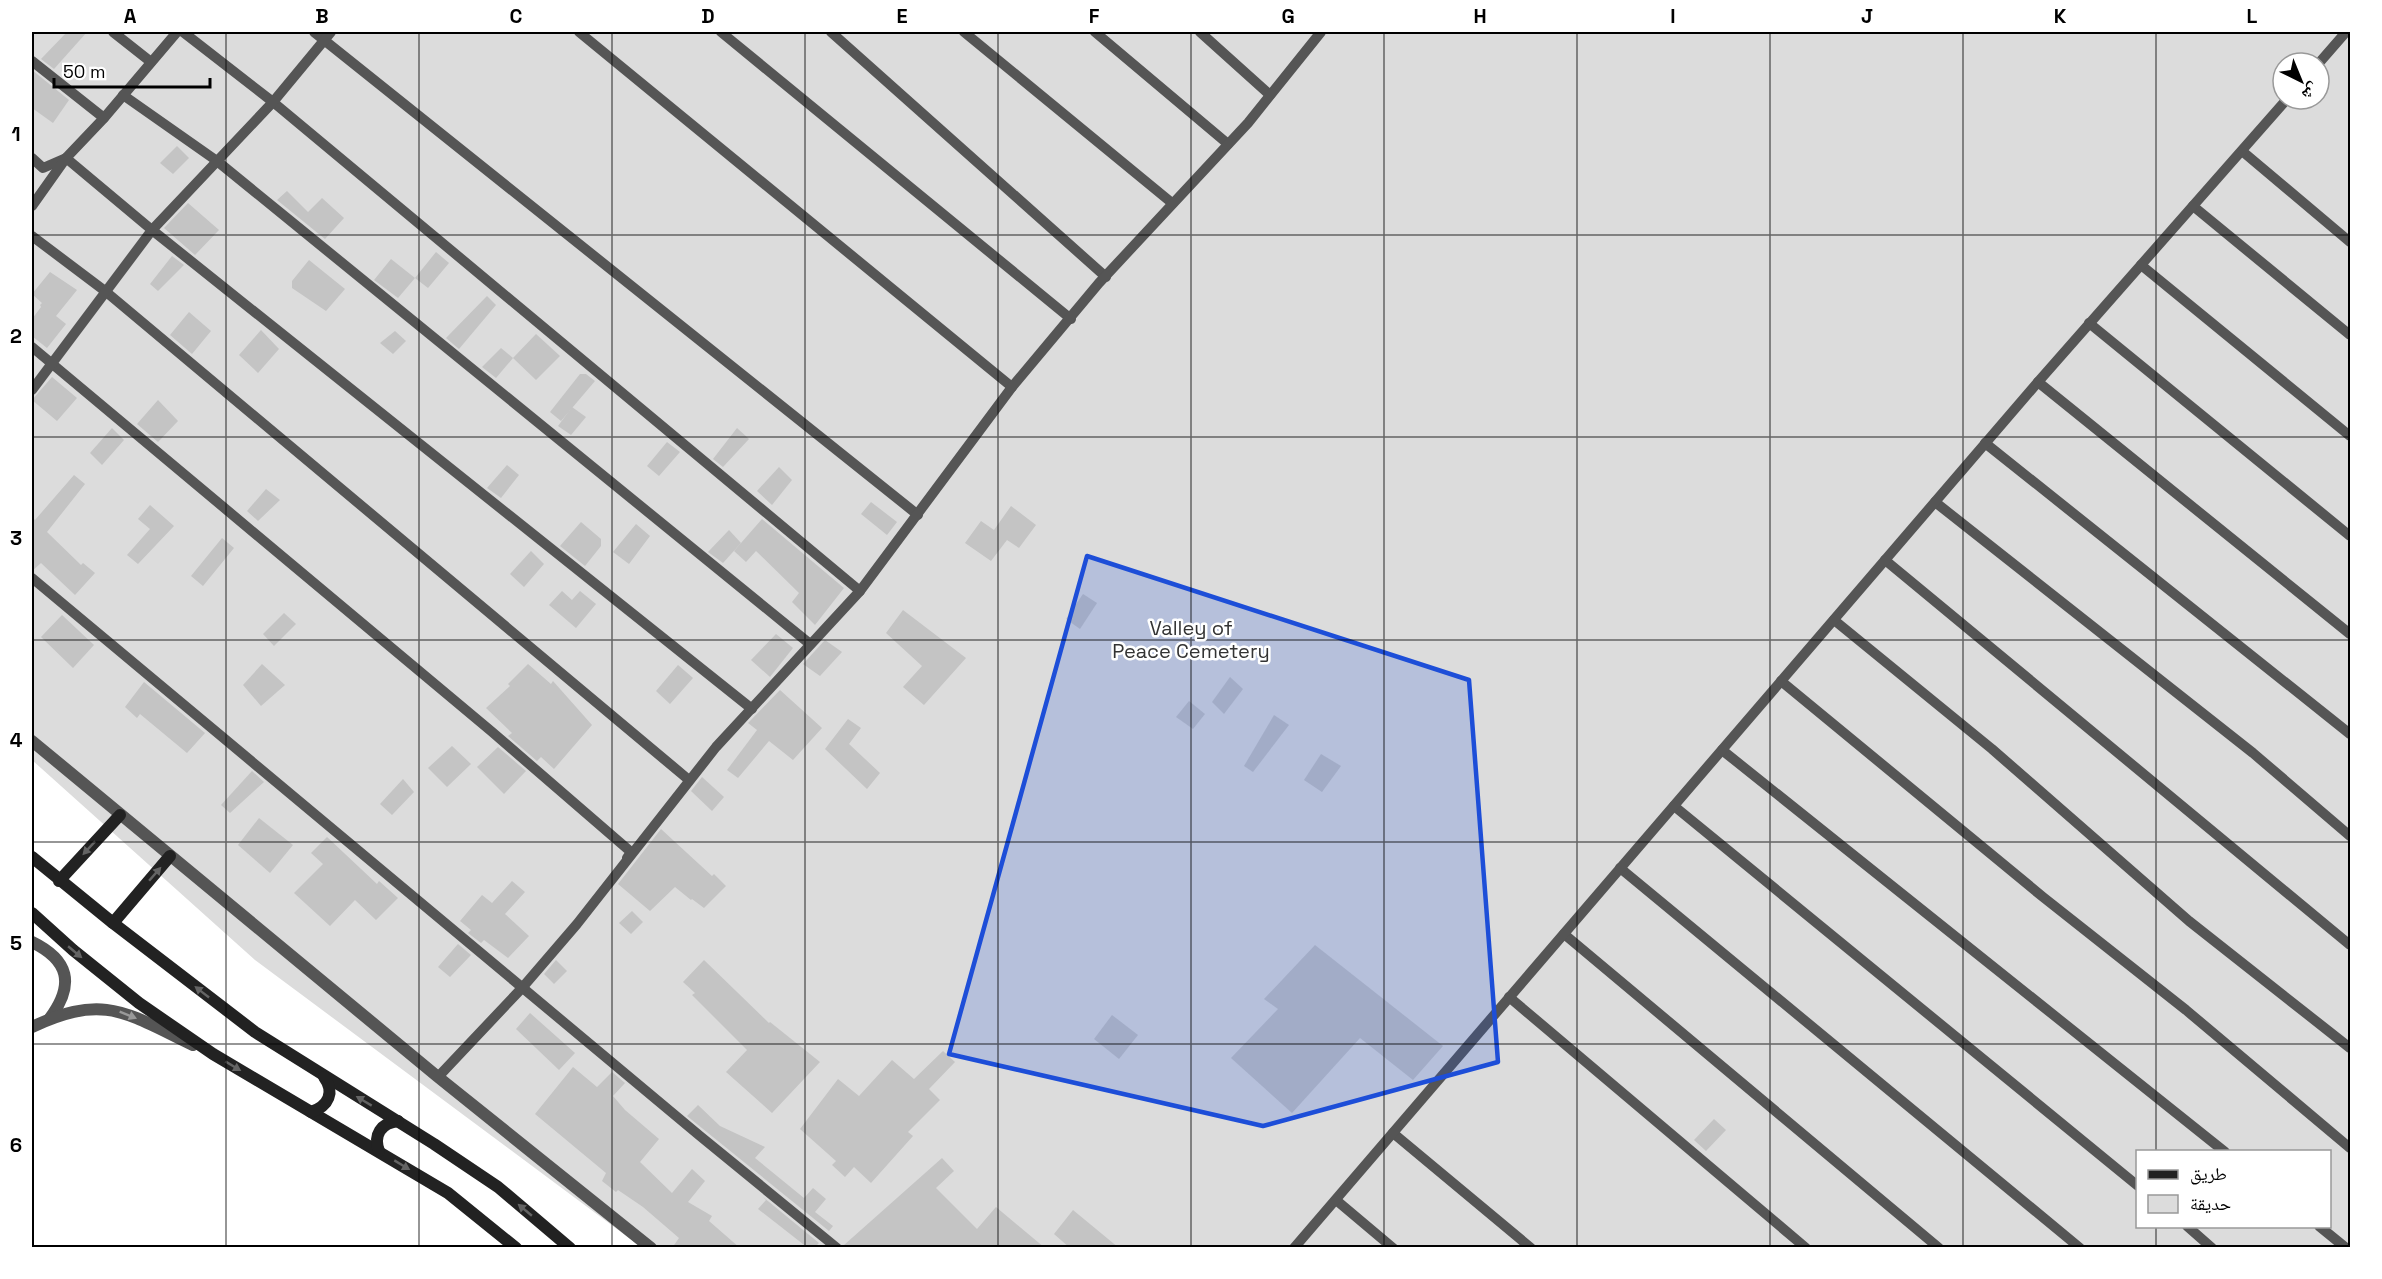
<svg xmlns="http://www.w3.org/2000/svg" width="2382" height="1279" font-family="'Space Grotesk','Noto Naskh Arabic',sans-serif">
  <rect width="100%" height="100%" fill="#fff"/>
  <path fill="#dcdcdc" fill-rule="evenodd" d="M32,32H2350V1247H641L255,960L32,760ZM2283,63H2319V99H2283ZM2138,1152H2330V1226H2138Z"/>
  <g fill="#c4c4c4">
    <polygon points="67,32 87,32 54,69 41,59"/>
    <polygon points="32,70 69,100 53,123 32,108"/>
    <polygon points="177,146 189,158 173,174 160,163"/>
    <polygon points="287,191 308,212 322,198 344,218 325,239 277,200"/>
    <polygon points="188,203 219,230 195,255 164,228"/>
    <polygon points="436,252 449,263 428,288 415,278"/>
    <polygon points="172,256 184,265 158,291 150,284"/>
    <polygon points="391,259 415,278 398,298 374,280"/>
    <polygon points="309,260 345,289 326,311 292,288 292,281"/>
    <polygon points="50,272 77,290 56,316 66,324 47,348 32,336 32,319 41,307 40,305 42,303 32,294"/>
    <polygon points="487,296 496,305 459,349 446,338"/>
    <polygon points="189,312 211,331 192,354 170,335"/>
    <polygon points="261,330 279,349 258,373 239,355"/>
    <polygon points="395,331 406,341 393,354 380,343"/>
    <polygon points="536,334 560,356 536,380 513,358"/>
    <polygon points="501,348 513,358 496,378 482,367"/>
    <polygon points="580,374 586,374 595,381 561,421 550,412"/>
    <polygon points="52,377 77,398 57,421 32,400"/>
    <polygon points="158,400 178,421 158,442 137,424"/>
    <polygon points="572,407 586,417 571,435 558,426"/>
    <polygon points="112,428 124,440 102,465 90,453"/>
    <polygon points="737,428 749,439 723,467 713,459"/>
    <polygon points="667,442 680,452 659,476 647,466"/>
    <polygon points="507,465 519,475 501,498 487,488"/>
    <polygon points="779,467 792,480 772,505 757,491"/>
    <polygon points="74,475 85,484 47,532 81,565 83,563 95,573 75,595 41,563 32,571 32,517 35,520"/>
    <polygon points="266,489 280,500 258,521 247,511"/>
    <polygon points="871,502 897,522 887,535 861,514"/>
    <polygon points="150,505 174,526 138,564 127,555 150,529 138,519"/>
    <polygon points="1011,506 1036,525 1019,548 1007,540 991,561 965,543 981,521 994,530"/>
    <polygon points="762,519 844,588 815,625 792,602 799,593 756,551 746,562 734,551"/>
    <polygon points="581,522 601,539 601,546 585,566 560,546"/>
    <polygon points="636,524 650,536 629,564 613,552"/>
    <polygon points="729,530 741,543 723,563 708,552"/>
    <polygon points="222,538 234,548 203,586 191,576"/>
    <polygon points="531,551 544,564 524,587 510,574"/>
    <polygon points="562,591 572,600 580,591 596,604 576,628 549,605"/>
    <polygon points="1083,594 1097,603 1080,629 1066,619"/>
    <polygon points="903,610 966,658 924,705 903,687 922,666 886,633"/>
    <polygon points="284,613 296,624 274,646 263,634"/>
    <polygon points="62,615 94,645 73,668 41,637"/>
    <polygon points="776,634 793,648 770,677 751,660"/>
    <polygon points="825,640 842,652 820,676 803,664"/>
    <polygon points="262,664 285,685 261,706 243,685"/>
    <polygon points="528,664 551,684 553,681 592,725 554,769 541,757 537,761 508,736 512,733 486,708 510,686 508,684"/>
    <polygon points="678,665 693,678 670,704 656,691"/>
    <polygon points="1230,677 1243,689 1224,714 1212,702"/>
    <polygon points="144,682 205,733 187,753 140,714 137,718 125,707"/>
    <polygon points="780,690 822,728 793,760 769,741 738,778 727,770 757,730 748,723"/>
    <polygon points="1189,701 1205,714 1193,729 1176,717"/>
    <polygon points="1274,715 1289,725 1253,772 1244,766"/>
    <polygon points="848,719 861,728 849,744 880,773 867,789 825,749"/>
    <polygon points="452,746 471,764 447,787 428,768"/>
    <polygon points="498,747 526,771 504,794 477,767"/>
    <polygon points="1321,754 1341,766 1322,792 1304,780"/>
    <polygon points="252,771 264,782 230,813 221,805"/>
    <polygon points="702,777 724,797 712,811 691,791"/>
    <polygon points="403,779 414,792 392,815 380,804"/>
    <polygon points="259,818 293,845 270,873 238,845"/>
    <polygon points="661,829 712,876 714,874 726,886 704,908 692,899 691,900 675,887 650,911 618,884"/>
    <polygon points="327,837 377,884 379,881 398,898 376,920 355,900 330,926 294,893 323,864 311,853"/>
    <polygon points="512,881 525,892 505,914 529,936 508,958 484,940 481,943 468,933 471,930 460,921 482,895 492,903"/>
    <polygon points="632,911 643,922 631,934 619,923"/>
    <polygon points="458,944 471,955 450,977 438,967"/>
    <polygon points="1315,945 1443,1046 1413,1080 1360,1038 1292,1113 1231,1058 1278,1009 1264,999"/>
    <polygon points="556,960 567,971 554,984 544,974"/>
    <polygon points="704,960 769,1023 770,1022 820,1062 772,1113 726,1072 747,1050 692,995 695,993 683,982"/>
    <polygon points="530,1013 575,1053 559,1070 516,1029"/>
    <polygon points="1112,1015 1138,1035 1119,1059 1094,1039"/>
    <polygon points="943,1051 955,1062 929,1089 940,1100 908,1132 913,1136 871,1183 854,1167 845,1177 832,1165 836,1161 800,1129 838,1079 859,1096 892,1060 914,1079"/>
    <polygon points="573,1067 597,1087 612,1072 625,1083 613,1096 625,1110 659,1139 640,1162 672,1193 692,1169 705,1181 688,1202 712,1216 709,1221 740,1248 672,1248 679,1238 643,1207 618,1190 616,1192 602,1181 606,1173 535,1114"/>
    <polygon points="698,1105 720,1126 765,1147 755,1158 804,1198 813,1188 826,1199 815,1212 833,1226 829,1231 687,1116"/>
    <polygon points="1714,1119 1726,1130 1706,1151 1694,1140"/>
    <polygon points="942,1158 954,1171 936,1188 977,1229 996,1207 1045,1248 844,1248 844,1245"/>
    <polygon points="763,1197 819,1243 814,1248 808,1248 758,1209 766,1200"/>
    <polygon points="1073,1210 1119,1248 1070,1248 1054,1234"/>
  </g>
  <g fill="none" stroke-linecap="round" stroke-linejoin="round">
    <g stroke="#555" stroke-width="10">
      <polyline points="113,32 151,62"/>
      <polyline points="183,32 273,102 860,591"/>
      <polyline points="314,32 918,515"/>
      <polyline points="579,32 1012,387"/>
      <polyline points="721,32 1071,319"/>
      <polyline points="831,32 1106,277"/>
      <polyline points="964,32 1172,203"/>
      <polyline points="1095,32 1228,144"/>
      <polyline points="1200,32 1270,95"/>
      <polyline points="32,61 104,118"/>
      <polyline points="2319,63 2346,32"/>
      <polyline points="123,95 217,161 810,644"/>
      <polyline points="2242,151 2350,242"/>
      <polyline points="32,158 43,168 66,158 152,230 752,709"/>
      <polyline points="32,206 66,158 104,118 177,32"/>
      <polyline points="2193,206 2350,335"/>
      <polyline points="32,236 105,291 689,780"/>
      <polyline points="2141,265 2350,436"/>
      <polyline points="2089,323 2350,536"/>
      <polyline points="32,347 491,731 631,852 627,858"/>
      <polyline points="2038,382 2350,634"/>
      <polyline points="32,390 152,230 273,102 331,32"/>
      <polyline points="1985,443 2350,734"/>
      <polyline points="1935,502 2253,753 2350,836"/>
      <polyline points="1885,560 2350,945"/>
      <polyline points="32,578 700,1136 837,1248"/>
      <polyline points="1834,620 1992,749 2189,921 2350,1048"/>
      <polyline points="1781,681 2043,897 2186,1010 2350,1148"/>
      <polyline points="1722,750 2225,1152"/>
      <polyline points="1674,806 2138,1186"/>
      <polyline points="1620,868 2080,1248"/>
      <polyline points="1564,934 1939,1248"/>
      <polyline points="1509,997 1806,1248"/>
      <polyline points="438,1077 522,988 577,924 716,747 860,591 1012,387 1099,283 1248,123 1321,32"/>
      <polyline points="1393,1133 1531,1248"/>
      <polyline points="1336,1200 1393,1248"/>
      <polyline points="2187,1226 2212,1248"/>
      <polyline points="2319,1226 2346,1248"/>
      <polyline points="1294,1248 2038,382 2287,99"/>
    </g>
    <polyline stroke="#555" stroke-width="12" points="32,741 438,1077 651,1248"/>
    <g stroke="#555" stroke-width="12">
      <path d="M32,942C69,960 75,984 50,1018"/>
      <path d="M32,1027C105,993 126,1013 193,1045"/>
    </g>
    <g stroke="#222" stroke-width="12">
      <polyline points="32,857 113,923 255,1032 434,1144 498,1187 570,1248"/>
      <polyline points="59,881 120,815"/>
      <polyline points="32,913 73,950 139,1003 213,1054 448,1193 516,1248"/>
      <polyline points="113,923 170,856"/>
      <path d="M311,1112C329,1106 335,1092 324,1077"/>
      <path d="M379,1151C373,1135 381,1123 398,1121"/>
    </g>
  </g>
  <defs><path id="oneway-solid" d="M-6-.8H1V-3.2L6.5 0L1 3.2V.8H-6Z" transform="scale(1.5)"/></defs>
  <g fill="#646464">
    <use href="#oneway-solid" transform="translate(89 848) rotate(133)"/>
    <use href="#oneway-solid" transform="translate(155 874) rotate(-49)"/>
    <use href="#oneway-solid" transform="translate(75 952) rotate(40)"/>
    <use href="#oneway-solid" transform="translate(202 992) rotate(-142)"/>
    <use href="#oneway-solid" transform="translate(233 1066) rotate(31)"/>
    <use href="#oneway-solid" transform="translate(364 1101) rotate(-149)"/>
    <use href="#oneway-solid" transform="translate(402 1165) rotate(31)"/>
    <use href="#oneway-solid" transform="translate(525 1210) rotate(-140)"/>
  </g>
  <use fill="#999" href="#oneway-solid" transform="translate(128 1015) rotate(22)"/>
  <path fill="#1d4ed8" fill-opacity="0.2" stroke="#1d4ed8" stroke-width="4.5" stroke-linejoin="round" d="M1087,556L1469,680L1498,1062L1263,1126L949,1054Z"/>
  <path fill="none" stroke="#000" stroke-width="1.5" stroke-opacity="0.55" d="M226,32V1248M419,32V1248M612,32V1248M805,32V1248M998,32V1248M1191,32V1248M1384,32V1248M1577,32V1248M1770,32V1248M1963,32V1248M2156,32V1152M32,235H2350M32,437H2350M32,640H2350M32,842H2350M32,1044H2350M2156,1226V1248"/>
  <g text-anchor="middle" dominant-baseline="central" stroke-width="5" stroke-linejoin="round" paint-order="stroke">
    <g font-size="20" fill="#333" stroke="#fff">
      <text x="1191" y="628">Valley of<tspan x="1191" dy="23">Peace Cemetery</tspan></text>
    </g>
  </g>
  <rect width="2382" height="1279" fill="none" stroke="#ffffff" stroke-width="66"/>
  <rect x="2136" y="1150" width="195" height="78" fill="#ffffff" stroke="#999999" stroke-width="1.5"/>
  <rect x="2148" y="1170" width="30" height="9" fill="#222222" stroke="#999999" stroke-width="1.5"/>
  <text x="2190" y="1180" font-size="18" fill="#000000">طريق</text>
  <rect x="2148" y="1195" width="30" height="18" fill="#dcdcdc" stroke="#999999" stroke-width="1.5"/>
  <text x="2190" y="1210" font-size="18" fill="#000000">حديقة</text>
  <g transform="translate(2301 81) rotate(137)"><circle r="28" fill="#ffffff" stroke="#999999" stroke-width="1.5"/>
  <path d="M0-4.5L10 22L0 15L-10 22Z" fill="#000000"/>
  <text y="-9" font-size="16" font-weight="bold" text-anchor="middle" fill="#000000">ش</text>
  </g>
  <path d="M54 78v9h156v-9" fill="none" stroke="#000000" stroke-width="3"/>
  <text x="63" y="78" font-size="18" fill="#000000" stroke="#ffffff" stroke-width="4.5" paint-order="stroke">50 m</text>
  <rect x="33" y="33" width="2316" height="1213" fill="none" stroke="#000" stroke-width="2"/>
  <g font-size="20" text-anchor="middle" font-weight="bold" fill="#000">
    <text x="130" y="23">A</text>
    <text x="322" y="23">B</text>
    <text x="516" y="23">C</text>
    <text x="708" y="23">D</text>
    <text x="902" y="23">E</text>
    <text x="1094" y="23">F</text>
    <text x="1288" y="23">G</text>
    <text x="1480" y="23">H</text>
    <text x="1673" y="23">I</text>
    <text x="1867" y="23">J</text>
    <text x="2060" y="23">K</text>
    <text x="2252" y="23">L</text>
    <text x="16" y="141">1</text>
    <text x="16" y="343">2</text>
    <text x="16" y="545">3</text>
    <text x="16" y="747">4</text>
    <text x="16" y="950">5</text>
    <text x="16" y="1152">6</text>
  </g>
</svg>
